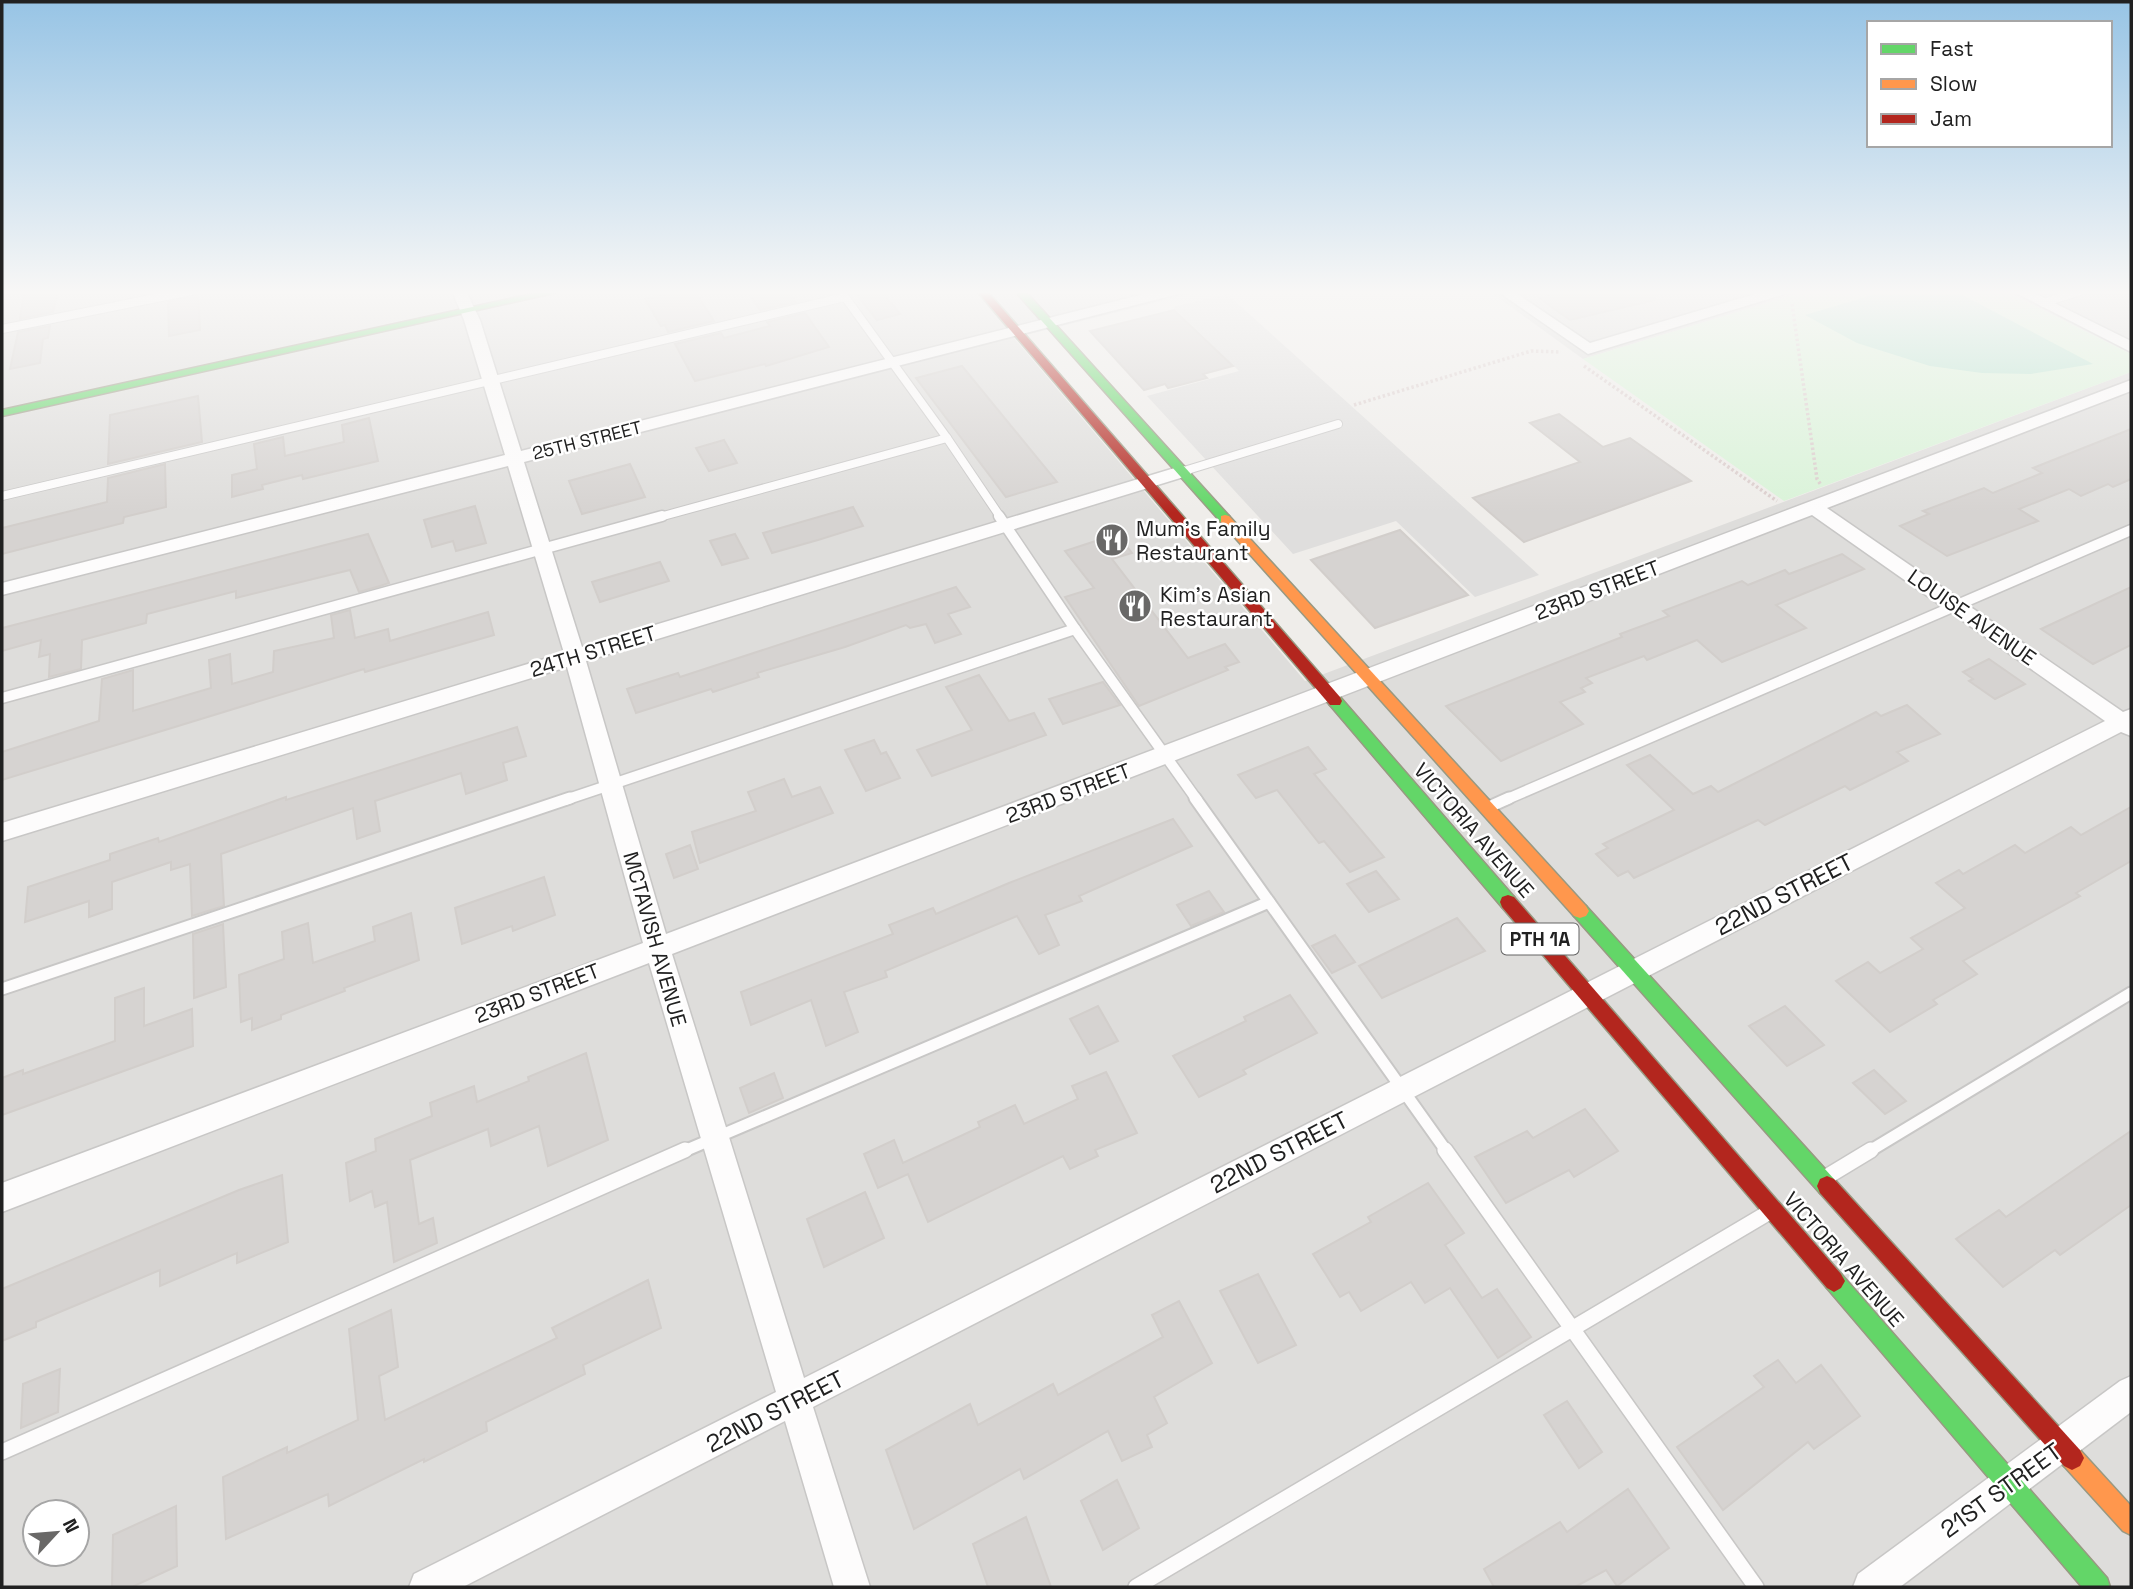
<svg xmlns="http://www.w3.org/2000/svg" width="2133" height="1589" font-family="'Space Grotesk',sans-serif">
  <rect width="100%" height="100%" fill="#efedea"/>
  <g fill="#dedddb" fill-rule="evenodd">
    <path d="M2,291H1202L1014,338L1305,681L2131,372V1587H2ZM35,1512H77V1554H35Z"/>
    <polygon points="1489,291 1806,291 1583,359"/>
    <polygon points="2005,291 2131,291 2131,354"/>
  </g>
  <polygon fill="#d9f3d8" points="1806,291 2005,291 2131,354 2131,372 1784,501 1583,359"/>
  <polygon fill="#b7e4cf" points="1886,291 1955,291 2093,364 2031,374 1982,373 1930,366 1857,343 1805,315"/>
  <polygon fill="#dfdedd" points="1227,294 1539,575 1475,597 1396,521 1293,554 1147,396 1239,371 1173,307"/>
  <g fill="#d6d3d1" stroke="#d2cecb" stroke-width="2">
    <polygon points="24,291 58,291 53,312 20,319"/>
    <polygon points="682,291 695,291 714,321 668,332 665,325 661,326 645,299"/>
    <polygon points="747,291 789,291 796,302 760,310"/>
    <polygon points="854,291 881,291 900,314 877,320"/>
    <polygon points="1565,291 1654,291 1655,300 1570,320 1539,298"/>
    <polygon points="198,294 200,330 169,336 168,302"/>
    <polygon points="1174,310 1233,366 1203,374 1207,378 1168,388 1165,384 1144,390 1090,331"/>
    <polygon points="805,313 829,347 766,366 765,364 695,381 675,344 721,333 724,338 770,326 767,322"/>
    <polygon points="50,326 48,338 43,339 40,363 10,369 18,332"/>
    <polygon points="962,366 1057,482 1006,497 916,378"/>
    <polygon points="198,396 202,442 108,464 110,415"/>
    <polygon points="1559,414 1603,447 1630,438 1691,481 1524,542 1473,498 1580,462 1530,423"/>
    <polygon points="369,418 378,461 303,479 302,475 262,485 263,489 232,497 232,475 257,469 254,444 283,437 285,456 344,442 342,425"/>
    <polygon points="2131,429 2131,479 2113,487 2108,484 2081,496 2069,489 2019,509 2038,521 1947,556 1900,526 1929,514 1923,511 1984,488 1993,493 2042,473 2033,468"/>
    <polygon points="724,440 737,463 709,471 696,448"/>
    <polygon points="165,464 166,507 124,517 123,523 2,554 2,528 107,502 108,478"/>
    <polygon points="630,464 645,497 582,514 569,481"/>
    <polygon points="475,506 486,543 456,551 453,541 432,547 424,520"/>
    <polygon points="853,507 863,526 818,540 772,553 763,533"/>
    <polygon points="1400,530 1468,595 1375,628 1311,560"/>
    <polygon points="368,534 389,583 380,586 359,592 350,570 236,598 236,591 147,614 146,623 82,640 81,669 49,677 50,654 39,657 41,640 2,651 2,628"/>
    <polygon points="735,534 748,558 722,565 710,541"/>
    <polygon points="1117,534 1132,553 1112,559 1188,658 1225,644 1239,662 1225,667 1228,670 1139,706 1065,597 1094,588 1065,551"/>
    <polygon points="1842,554 1864,569 1776,605 1806,628 1722,662 1697,640 1647,660 1644,656 1586,678 1592,683 1581,688 1585,692 1560,702 1583,724 1501,761 1446,706 1622,637 1620,634 1669,616 1663,611 1742,581 1748,585 1785,570 1789,574"/>
    <polygon points="660,562 669,581 600,602 592,582"/>
    <polygon points="956,587 970,607 948,614 961,634 935,643 926,624 910,628 906,625 845,647 757,673 759,677 713,692 711,689 636,713 627,689 678,673 680,677"/>
    <polygon points="2131,587 2131,645 2093,664 2041,629"/>
    <polygon points="350,610 355,638 388,629 390,641 488,612 494,635 365,672 364,669 2,780 2,752 99,721 102,679 133,670 133,711 211,688 209,660 230,654 232,684 273,672 274,651 334,638 331,615"/>
    <polygon points="1989,659 2025,684 1995,699 1969,681 1973,679 1963,672"/>
    <polygon points="979,675 1009,721 1034,713 1046,735 932,776 917,750 972,730 946,687"/>
    <polygon points="1103,682 1120,705 1063,724 1049,699"/>
    <polygon points="1907,705 1940,734 1897,752 1908,761 1850,790 1845,786 1765,825 1758,820 1634,878 1628,871 1618,876 1596,854 1608,848 1603,844 1674,810 1627,765 1650,755 1693,794 1711,786 1718,792 1876,712 1881,716"/>
    <polygon points="517,727 526,756 503,763 507,780 466,794 461,773 375,801 380,831 357,839 353,808 221,854 224,906 192,916 190,864 171,870 171,862 112,882 112,909 89,917 89,901 25,922 28,887 110,860 110,854 158,838 159,842 286,797 286,800"/>
    <polygon points="874,740 881,754 886,752 900,778 866,791 845,750"/>
    <polygon points="1308,747 1326,769 1314,774 1384,857 1350,872 1324,841 1319,843 1277,790 1256,798 1238,775"/>
    <polygon points="784,779 792,797 820,787 833,813 700,863 692,832 756,811 748,792"/>
    <polygon points="2131,807 2131,861 2076,893 2080,896 1963,961 1977,974 1933,1000 1937,1004 1890,1032 1836,981 1868,962 1880,973 1923,949 1911,938 1965,908 1936,883 1959,870 1963,874 2015,845 2025,853 2071,827 2081,835"/>
    <polygon points="1173,819 1192,846 1079,896 1082,901 1045,915 1059,945 1039,954 1017,916 885,971 887,977 844,992 858,1032 826,1046 811,1000 751,1025 741,992 893,934 889,925 933,908 936,914 1009,883"/>
    <polygon points="690,845 698,869 674,878 666,854"/>
    <polygon points="1376,871 1399,899 1369,912 1347,884"/>
    <polygon points="544,877 555,915 513,931 512,926 462,944 455,908"/>
    <polygon points="1209,891 1224,912 1191,926 1177,905"/>
    <polygon points="411,913 419,960 344,988 345,991 281,1015 281,1019 252,1030 252,1018 241,1022 239,975 284,959 282,932 308,923 313,963 375,941 373,927"/>
    <polygon points="1457,918 1485,951 1382,998 1359,966"/>
    <polygon points="223,924 226,987 194,998 193,934"/>
    <polygon points="1335,935 1355,962 1332,973 1312,946"/>
    <polygon points="144,988 144,1026 192,1009 193,1046 2,1115 2,1078 23,1070 23,1074 115,1041 115,998"/>
    <polygon points="1290,995 1317,1033 1243,1070 1246,1074 1199,1097 1173,1056 1246,1021 1244,1017"/>
    <polygon points="1098,1006 1118,1041 1090,1054 1070,1019"/>
    <polygon points="1785,1006 1824,1045 1787,1066 1749,1026"/>
    <polygon points="586,1053 608,1140 548,1166 539,1126 491,1146 488,1129 410,1160 419,1224 433,1218 437,1243 394,1262 387,1202 375,1207 372,1191 350,1201 346,1163 376,1151 375,1139 432,1116 430,1103 474,1086 477,1102 529,1081 528,1077"/>
    <polygon points="1874,1070 1906,1101 1885,1114 1853,1083"/>
    <polygon points="1106,1072 1137,1133 1095,1150 1098,1156 1070,1169 1063,1156 928,1222 908,1174 878,1188 864,1154 894,1140 903,1163 980,1127 978,1122 1015,1105 1024,1124 1078,1099 1072,1086"/>
    <polygon points="774,1073 783,1098 749,1113 740,1088"/>
    <polygon points="1585,1109 1618,1151 1574,1177 1569,1170 1506,1203 1475,1157 1527,1131 1533,1138"/>
    <polygon points="2131,1131 2131,1205 2060,1255 2055,1250 2003,1287 1956,1239 1999,1210 2006,1217"/>
    <polygon points="282,1175 288,1242 237,1263 237,1253 160,1286 160,1270 36,1322 36,1327 2,1341 2,1289 239,1190"/>
    <polygon points="1428,1183 1464,1233 1445,1245 1482,1298 1497,1289 1531,1337 1498,1358 1450,1288 1425,1303 1411,1282 1361,1311 1349,1292 1340,1297 1313,1254 1371,1222 1368,1217"/>
    <polygon points="865,1192 884,1238 824,1267 807,1219"/>
    <polygon points="1258,1274 1296,1345 1258,1363 1220,1291"/>
    <polygon points="648,1280 661,1328 583,1365 585,1374 486,1422 487,1431 424,1462 424,1459 329,1506 328,1494 226,1539 223,1477 287,1447 287,1453 358,1420 349,1329 391,1310 398,1367 379,1376 385,1420 557,1338 552,1328"/>
    <polygon points="1179,1301 1212,1363 1154,1397 1167,1423 1147,1435 1152,1447 1122,1461 1108,1431 1024,1479 1020,1469 914,1529 886,1450 970,1404 978,1425 1053,1384 1058,1395 1163,1337 1152,1315"/>
    <polygon points="1778,1360 1796,1383 1821,1365 1860,1416 1814,1449 1808,1442 1723,1510 1677,1447 1764,1387 1754,1376"/>
    <polygon points="60,1369 58,1412 21,1428 23,1384"/>
    <polygon points="1567,1401 1602,1452 1579,1468 1544,1415"/>
    <polygon points="1117,1480 1139,1528 1103,1550 1081,1501"/>
    <polygon points="1628,1489 1669,1548 1617,1586 1606,1570 1575,1587 1494,1587 1484,1569 1560,1522 1567,1532"/>
    <polygon points="176,1506 177,1566 132,1587 112,1587 113,1535"/>
    <polygon points="1026,1517 1051,1587 988,1587 973,1544"/>
  </g>
  <g fill="none" stroke-linecap="round" stroke-linejoin="round">
    <defs>
      <g id="lane-far3">
        <polyline points="2043,303 2080,291"/>
        <polyline points="2,329 191,291"/>
        <polyline points="1184,471 1338,424"/>
        <polyline points="2,496 845,297 947,438 1001,518"/>
        <polyline points="656,518 947,438"/>
      </g>
      <g id="lane-far2">
        <polyline points="1075,629 1197,800"/>
        <polyline points="2,698 662,516"/>
        <polyline points="565,800 1075,629 999,516"/>
        <polyline points="1505,800 2131,530"/>
      </g>
      <g id="lane-far1">
        <polyline points="1195,798 1447,1152"/>
        <polyline points="1489,807 1509,798"/>
        <polyline points="2,989 570,798"/>
        <polyline points="682,1152 1269,902"/>
        <polyline points="1868,1152 2131,993"/>
      </g>
      <g id="lane">
        <polyline points="1445,1150 1756,1587"/>
        <polyline points="1828,1176 1871,1150"/>
        <polyline points="2,1452 685,1150"/>
        <polyline points="1136,1587 1766,1214"/>
      </g>
      <g id="street">
        <path d="M452,291H466L480,320L521,451L1156,291H1180L1178,294L524,462L582,647L1178,467L1184,466L1193,471L1190,475L586,661L666,934L2131,380V391L1827,508L2123,712L2131,709V736L2121,732L813,1407L870,1587H834L785,1421L463,1587H409L414,1574L776,1392L649,963L2,1212V1183L643,943L567,667L2,841V823L564,653L508,466L2,595V583L505,455L464,320ZM1812,515L2105,721L804,1378L672,954Z"/>
        <polygon points="1497,291 1513,291 1590,343 1765,291 1787,291 1785,294 1588,354"/>
        <polygon points="2012,291 2030,291 2131,341 2131,352"/>
        <polygon points="2131,1376 2131,1412 1900,1587 1853,1587 1858,1574 2120,1381"/>
      </g>
      <g id="fast">
        <polygon points="545,291 563,291 2,416 2,410"/>
        <polygon points="1015,291 1025,291 1229,516 1229,522 1221,522"/>
        <polygon points="1335,696 1340,697 1514,897 1516,902 1514,907 1508,909 1502,907 1330,705 1328,701 1330,697"/>
        <polygon points="1580,904 1586,906 1834,1179 1837,1186 1834,1193 1827,1196 1820,1193 1574,916 1571,911 1574,906"/>
        <polygon points="1834,1270 1841,1274 2107,1578 2110,1587 2082,1587 1827,1288 1823,1281 1827,1274"/>
      </g>
      <g id="slow">
        <polygon points="1225,515 1229,516 1586,906 1589,911 1586,916 1580,918 1574,916 1221,522 1221,516"/>
        <polygon points="2072,1446 2080,1450 2131,1506 2131,1535 2123,1531 2064,1466 2060,1458 2064,1450"/>
      </g>
      <g id="jam">
        <polygon points="977,291 987,291 1340,697 1342,701 1340,705 1330,705"/>
        <polygon points="1508,895 1514,897 1841,1274 1845,1281 1841,1288 1834,1292 1827,1288 1502,907 1500,902 1502,897"/>
        <polygon points="1827,1176 1834,1179 2080,1450 2084,1458 2080,1466 2072,1470 2064,1466 1820,1193 1817,1186 1820,1179"/>
      </g>
    </defs>
    <use href="#lane-far3" stroke="#c8c7c6" stroke-width="10"/>
    <use href="#lane-far2" stroke="#c8c7c6" stroke-width="13"/>
    <use href="#lane-far1" stroke="#c8c7c6" stroke-width="15"/>
    <use href="#lane" stroke="#c8c7c6" stroke-width="18"/>
    <use href="#street" stroke="#c8c7c6" stroke-width="3"/>
    <use href="#fast" stroke="#989982" stroke-width="3"/>
    <use href="#slow" stroke="#989982" stroke-width="3"/>
    <use href="#jam" stroke="#989982" stroke-width="3"/>
    <g stroke="#dbcdcc" stroke-width="3.5" stroke-dasharray="2.5 2.5" stroke-linecap="butt">
      <polyline points="1792,304 1817,479 1821,485"/>
      <polyline points="1584,366 1777,501"/>
      <polyline points="1354,405 1531,351 1561,352"/>
    </g>
    <use href="#lane-far3" stroke="#fdfcfc" stroke-width="8"/>
    <use href="#lane-far2" stroke="#fdfcfc" stroke-width="10"/>
    <use href="#lane-far1" stroke="#fdfcfc" stroke-width="11"/>
    <use href="#lane" stroke="#fdfcfc" stroke-width="15"/>
    <use href="#street" fill="#fdfcfc" fill-rule="evenodd"/>
    <use href="#fast" fill="#63d668" fill-rule="evenodd"/>
    <use href="#slow" fill="#ff974d" fill-rule="evenodd"/>
    <use href="#jam" fill="#b3261e" fill-rule="evenodd"/>
  </g>
  <linearGradient id="sky" x2="0" y2="1"><stop stop-color="#97c4e5"/><stop offset="0.57" stop-color="#f8f7f6"/><stop offset="1" stop-color="#f8f7f6" stop-opacity="0"/></linearGradient>
  <rect width="2133" height="513" fill="url(#sky)"/>
  <defs>
    <symbol id="restaurant-disc" viewBox="-11 -11 22 22"><circle r="9.5" fill="#696867" stroke="#fff"/><path d="M-5-6h1v4h1v-4h1v4h1v-4h1v5L-1.5 .5V6h-2V.5L-5-1ZM5-6V6H3V1.5H1.5Q1.5-4 5-6Z" fill="#fff"/></symbol>
  </defs>
  <g fill-rule="evenodd">
    <use href="#restaurant-disc" x="1093" y="521" width="38" height="38"/>
    <use href="#restaurant-disc" x="1116" y="587" width="38" height="38"/>
  </g>
  <g text-anchor="middle" dominant-baseline="central" stroke-width="5" stroke-linejoin="round" paint-order="stroke">
    <g font-size="18" fill="#212121" stroke="#fff">
      <text transform="translate(587 440) rotate(-14)">25TH STREET</text>
    </g>
    <rect fill="#fff" stroke="#646464" stroke-width="2" x="1501.5" y="923.5" width="77" height="31" rx="5"/>
    <g font-size="19" font-weight="bold" fill="#212121">
      <text x="1540" y="939">PTH 1A</text>
    </g>
    <g font-size="21" fill="#212121" stroke="#fff" text-anchor="start">
      <text x="1136" y="528">Mum's Family<tspan x="1136" dy="24">Restaurant</tspan></text>
      <text x="1160" y="594">Kim's Asian<tspan x="1160" dy="24">Restaurant</tspan></text>
    </g>
    <g font-size="21" fill="#212121" stroke="#fff">
      <text transform="translate(1597 590) rotate(-21)">23RD STREET</text>
      <text transform="translate(1972 617) rotate(35)">LOUISE AVENUE</text>
      <text transform="translate(593 651) rotate(-17)">24TH STREET</text>
      <text transform="translate(1068 793) rotate(-21)">23RD STREET</text>
      <text transform="translate(1474 830) rotate(49)">VICTORIA AVENUE</text>
      <text transform="translate(655 939) rotate(74)">MCTAVISH AVENUE</text>
      <text transform="translate(537 993) rotate(-21)">23RD STREET</text>
      <text transform="translate(1844 1259) rotate(49)">VICTORIA AVENUE</text>
    </g>
    <g font-size="24" fill="#212121" stroke="#fff">
      <text transform="translate(1784 894) rotate(-27)">22ND STREET</text>
      <text transform="translate(1279 1152) rotate(-27)">22ND STREET</text>
      <text transform="translate(775 1411) rotate(-27)">22ND STREET</text>
      <text transform="translate(2001 1490) rotate(-36)">21ST STREET</text>
    </g>
  </g>
  <rect width="2133" height="1589" fill="none" stroke="#212121" stroke-width="7"/>
  <rect x="1867" y="21" width="245" height="126" fill="#ffffff" stroke="#a6a6a6" stroke-width="2"/>
  <rect x="1881" y="44" width="35" height="10" fill="#63d668" stroke="#a6a6a6" stroke-width="2"/>
  <text x="1930" y="56" font-size="21" fill="#212121">Fast</text>
  <rect x="1881" y="79" width="35" height="10" fill="#ff974d" stroke="#a6a6a6" stroke-width="2"/>
  <text x="1930" y="91" font-size="21" fill="#212121">Slow</text>
  <rect x="1881" y="114" width="35" height="10" fill="#b3261e" stroke="#a6a6a6" stroke-width="2"/>
  <text x="1930" y="126" font-size="21" fill="#212121">Jam</text>
  <g transform="translate(56 1533) rotate(64)"><circle r="33" fill="#ffffff" stroke="#a6a6a6" stroke-width="2"/>
  <path d="M0-5L12 26L0 18L-12 26Z" fill="#696867"/>
  <text y="-10" font-size="19" font-weight="bold" text-anchor="middle" fill="#212121">N</text>
  </g>
</svg>
